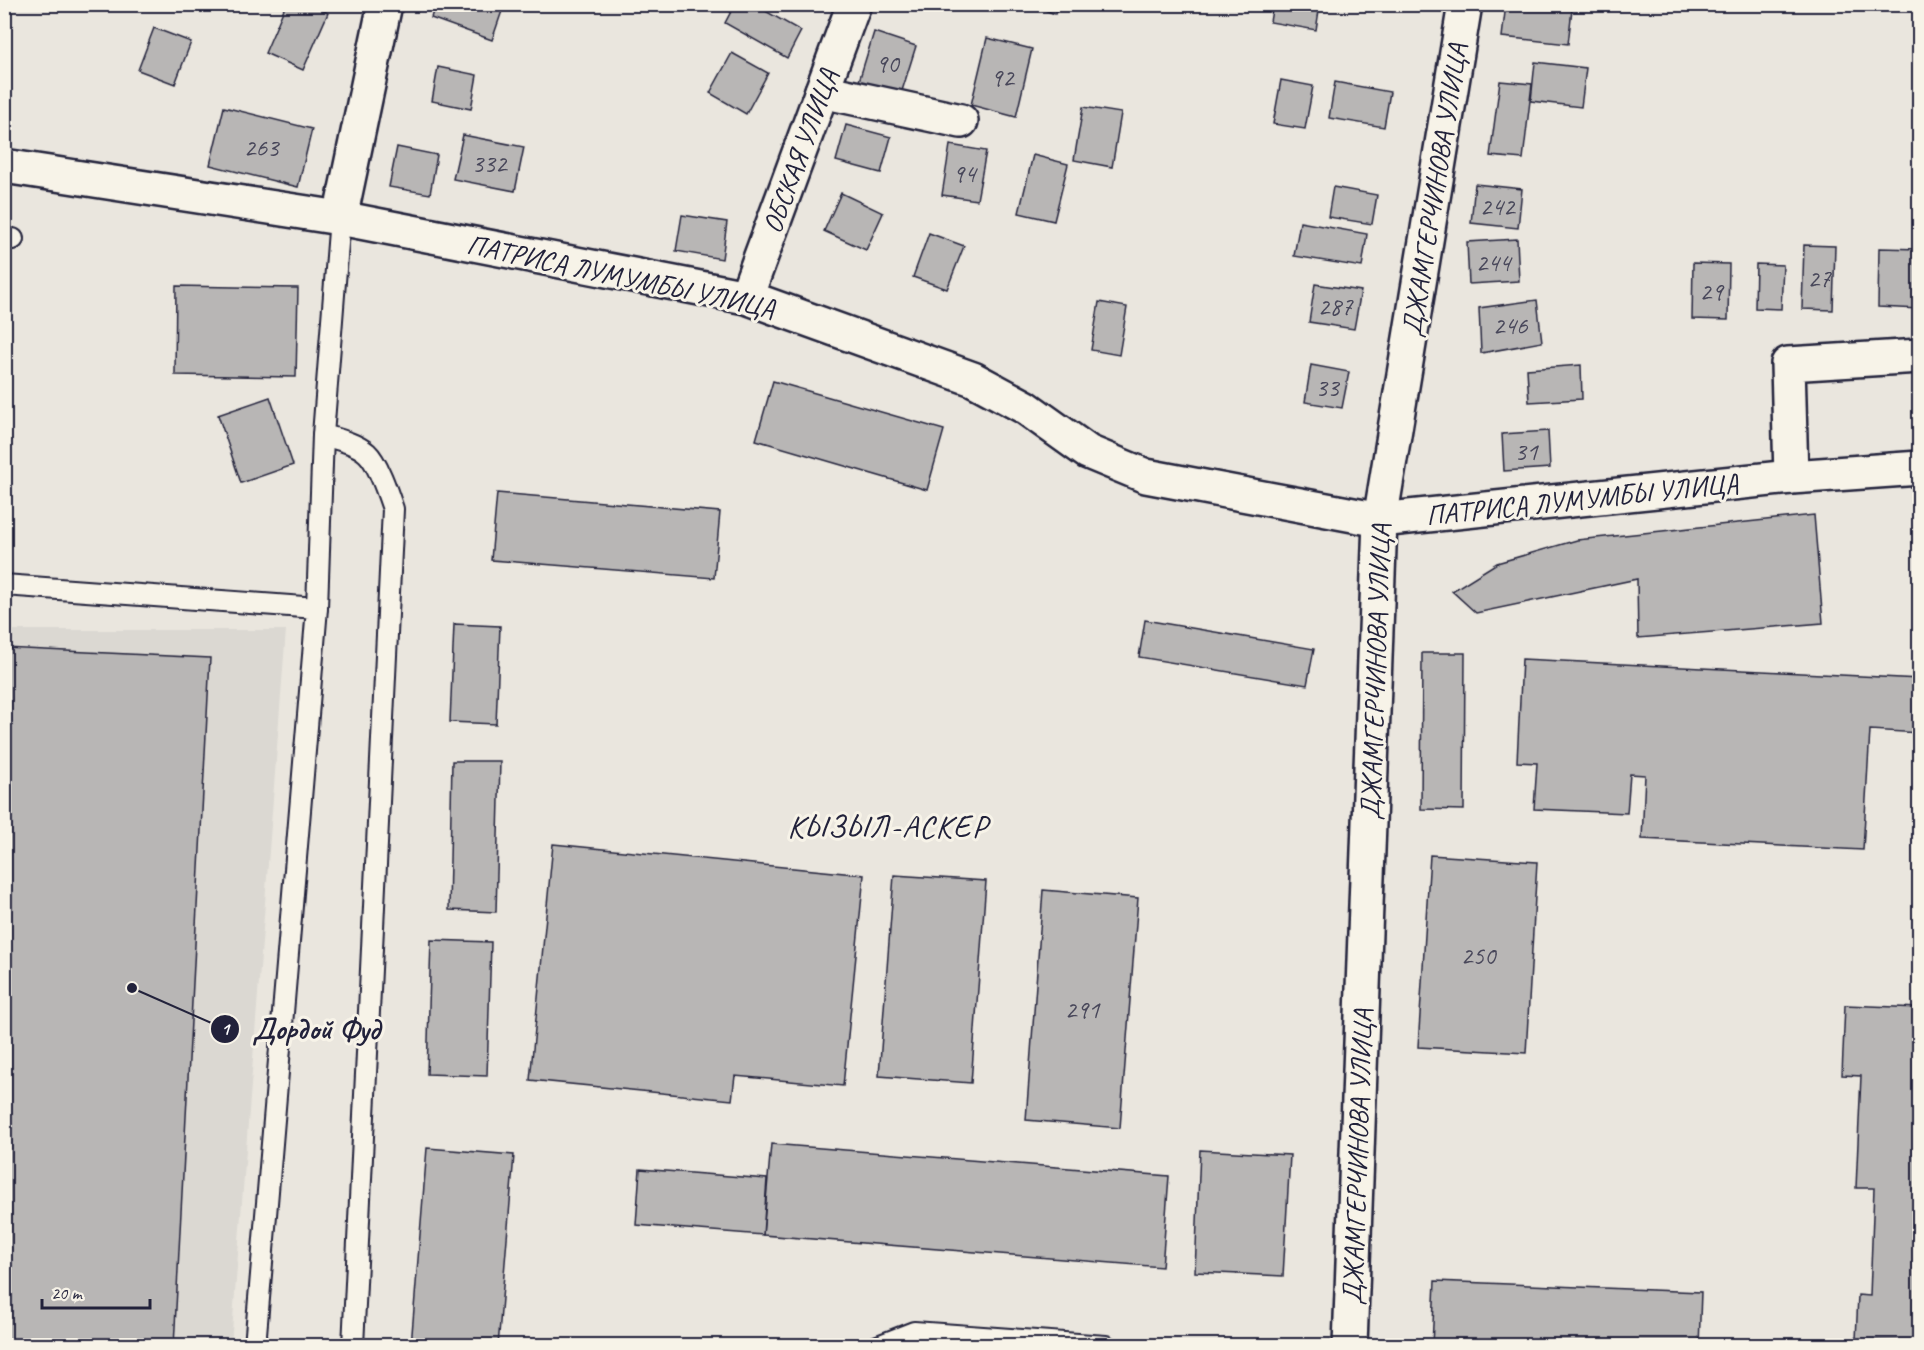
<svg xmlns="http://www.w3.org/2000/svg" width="1924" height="1350" font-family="Caveat,sans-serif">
  <rect width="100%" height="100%" fill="#eae6de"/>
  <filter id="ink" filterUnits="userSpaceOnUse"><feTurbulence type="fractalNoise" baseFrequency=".0167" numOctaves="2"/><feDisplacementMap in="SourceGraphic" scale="12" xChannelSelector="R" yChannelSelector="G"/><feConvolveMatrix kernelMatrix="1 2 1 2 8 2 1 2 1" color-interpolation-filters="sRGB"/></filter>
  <g filter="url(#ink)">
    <polygon fill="#dbd8d2" points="5,630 286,630 231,1345 5,1346"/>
    <g fill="#b8b6b5" stroke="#22223b" stroke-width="1.5">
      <polygon points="286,4 310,4 328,13 303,70 265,53"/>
      <polygon points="435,4 494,4 503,8 492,40 431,18"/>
      <polygon points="735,4 753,4 801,31 787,58 725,23"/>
      <polygon points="1029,4 1059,4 1055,14"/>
      <polygon points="1273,4 1320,4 1316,30 1270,22"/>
      <polygon points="1506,4 1535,4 1572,9 1568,44 1502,37"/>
      <polygon points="154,28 191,42 175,84 138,70"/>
      <polygon points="874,32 916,46 901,94 859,81"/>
      <polygon points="987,38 1032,49 1016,117 971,105"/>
      <polygon points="732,53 768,73 746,114 710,93"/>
      <polygon points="1535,62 1586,68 1581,107 1531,101"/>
      <polygon points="438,67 477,75 471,109 432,101"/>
      <polygon points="1281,80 1313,86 1305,129 1273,124"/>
      <polygon points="1500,81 1532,84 1523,159 1490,156"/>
      <polygon points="1335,82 1390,92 1384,127 1329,118"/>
      <polygon points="224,107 312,129 298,187 210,165"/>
      <polygon points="1083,107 1121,113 1112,167 1074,160"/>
      <polygon points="846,125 891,137 881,173 836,161"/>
      <polygon points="463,135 524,147 515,191 453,179"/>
      <polygon points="950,145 986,151 977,200 942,195"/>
      <polygon points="397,147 437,155 430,194 389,187"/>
      <polygon points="1033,155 1068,164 1054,221 1019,213"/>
      <polygon points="1475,184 1522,189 1518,228 1471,223"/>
      <polygon points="1333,187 1377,195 1372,224 1328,217"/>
      <polygon points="841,193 883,213 866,250 824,231"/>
      <polygon points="682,215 727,222 722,259 676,251"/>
      <polygon points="1300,222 1367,234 1362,267 1294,256"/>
      <polygon points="929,233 964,246 947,289 913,277"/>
      <polygon points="1517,239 1519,281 1469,284 1467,242"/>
      <polygon points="1804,245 1835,246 1833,310 1802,309"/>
      <polygon points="1879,248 1920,249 1920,309 1878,307"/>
      <polygon points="1693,263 1729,264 1728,320 1692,319"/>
      <polygon points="1756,264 1783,265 1781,309 1755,308"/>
      <polygon points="1315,284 1361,291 1354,329 1309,322"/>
      <polygon points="176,286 298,288 296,377 175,375"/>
      <polygon points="1537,300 1542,342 1481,353 1479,308"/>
      <polygon points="1099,302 1127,307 1119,355 1091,350"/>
      <polygon points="1311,365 1349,372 1342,408 1305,402"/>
      <polygon points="1581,365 1582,399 1529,402 1527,369"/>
      <polygon points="773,381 944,430 927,490 756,440"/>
      <polygon points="270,397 293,465 241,483 218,415"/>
      <polygon points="1548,431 1550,468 1504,471 1502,434"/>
      <polygon points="497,493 720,512 714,578 491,560"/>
      <polygon points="1814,515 1823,623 1638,638 1637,579 1476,613 1452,591 1497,563 1577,540"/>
      <polygon points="1145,620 1314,649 1307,685 1139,657"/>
      <polygon points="454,624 500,626 496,724 450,722"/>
      <polygon points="4,648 210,658 174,1346 4,1346"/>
      <polygon points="1422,653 1465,653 1464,810 1421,809"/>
      <polygon points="1522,659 1920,679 1920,733 1870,730 1863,850 1642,839 1645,775 1630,774 1627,813 1534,809 1537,763 1517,762"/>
      <polygon points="452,761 500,761 496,912 449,910"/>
      <polygon points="553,844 864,875 843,1086 735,1076 732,1100 530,1080"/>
      <polygon points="1430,855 1537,862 1526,1053 1418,1047"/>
      <polygon points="894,875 986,881 971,1083 879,1076"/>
      <polygon points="1043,890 1138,898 1120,1128 1026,1120"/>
      <polygon points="431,940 491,942 487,1076 427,1074"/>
      <polygon points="1845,1005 1920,1008 1920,1342 1856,1340 1858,1295 1870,1296 1874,1188 1856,1188 1861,1076 1842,1075"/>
      <polygon points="771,1144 1169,1176 1162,1267 763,1235"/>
      <polygon points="427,1148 514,1155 498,1346 411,1346"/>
      <polygon points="1200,1150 1290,1155 1283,1276 1195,1272"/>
      <polygon points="640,1169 767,1179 763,1235 636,1225"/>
      <polygon points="1435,1281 1701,1292 1699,1346 1432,1346"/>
      <polygon points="1738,1340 1885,1346 1737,1346"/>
    </g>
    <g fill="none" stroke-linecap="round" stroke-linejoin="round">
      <defs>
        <g id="lane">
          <path d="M340,218L323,435C337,439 356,443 367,453C378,463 388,494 393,509L353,1346"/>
          <polyline points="4,239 13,239"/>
          <polyline points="4,585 317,608 255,1346"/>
          <polyline points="317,608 323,435"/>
          <polyline points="878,1346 914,1332 1106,1346"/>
        </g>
        <g id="street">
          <polyline points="822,91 961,121"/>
          <polyline points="4,166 340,218 746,297 973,379 1025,407 1088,452 1146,476 1380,520 1791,477 1920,468"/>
          <polyline points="340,218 385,4"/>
          <polyline points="746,297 854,4"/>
          <polyline points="1791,477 1788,364 1920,356"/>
        </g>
        <polyline id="secondary" points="1350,1346 1380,520 1465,4"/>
      </defs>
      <use href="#lane" stroke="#22223b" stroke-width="24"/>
      <use href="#street" stroke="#22223b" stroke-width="38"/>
      <use href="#secondary" stroke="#22223b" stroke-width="38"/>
      <use href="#lane" stroke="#f7f3e8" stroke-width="20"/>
      <use href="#street" stroke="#f7f3e8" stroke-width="33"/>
      <use href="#secondary" stroke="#f7f3e8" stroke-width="33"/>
    </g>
  </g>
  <g text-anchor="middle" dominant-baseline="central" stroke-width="6" stroke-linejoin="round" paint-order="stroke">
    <g font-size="26" fill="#48475a">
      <text x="887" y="63">90</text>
      <text x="1002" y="77">92</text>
      <text x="261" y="147">263</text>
      <text x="489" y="163">332</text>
      <text x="964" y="173">94</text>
      <text x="1497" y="206">242</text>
      <text x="1493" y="262">244</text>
      <text x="1819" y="278">27</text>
      <text x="1711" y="291">29</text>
      <text x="1335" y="306">287</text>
      <text x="1510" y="325">246</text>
      <text x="1327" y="387">33</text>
      <text x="1526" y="451">31</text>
      <text x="1478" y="955">250</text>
      <text x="1082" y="1009">291</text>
    </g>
    <g font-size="28" fill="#22223b" stroke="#f7f3e8">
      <text transform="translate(800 151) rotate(-70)">ОБСКАЯ УЛИЦА</text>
      <text transform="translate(1434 190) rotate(-81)">ДЖАМГЕРЧИНОВА УЛИЦА</text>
      <text transform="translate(621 276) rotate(12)">ПАТРИСА ЛУМУМБЫ УЛИЦА</text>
      <text transform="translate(1582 499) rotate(-6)">ПАТРИСА ЛУМУМБЫ УЛИЦА</text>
      <text transform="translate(1375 672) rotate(-88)">ДЖАМГЕРЧИНОВА УЛИЦА</text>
      <text transform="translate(1357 1157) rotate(-88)">ДЖАМГЕРЧИНОВА УЛИЦА</text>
    </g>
    <g font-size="32" letter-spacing="1.5" fill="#22223b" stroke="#f7f3e8">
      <text x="888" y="826">КЫЗЫЛ-АСКЕР</text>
    </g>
  </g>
  <path fill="none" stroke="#22223b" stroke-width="2" d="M132 988L225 1029"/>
  <g fill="#22223b" stroke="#f7f3e8" stroke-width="2">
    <circle cx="132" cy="988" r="6"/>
    <circle cx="225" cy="1029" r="15"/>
  </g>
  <g font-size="18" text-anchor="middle" font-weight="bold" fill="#fff">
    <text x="225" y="1035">1</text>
  </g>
  <g font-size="30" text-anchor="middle" font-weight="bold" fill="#22223b" stroke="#f7f3e8" stroke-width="6" stroke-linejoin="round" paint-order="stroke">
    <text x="316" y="1039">Дордой Фуд</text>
  </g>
  <rect width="1924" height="1350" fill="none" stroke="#f7f3e8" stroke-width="24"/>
  <rect x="12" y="12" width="1900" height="1326" fill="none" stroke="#22223b" stroke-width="2" filter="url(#ink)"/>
  <path d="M42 1299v9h108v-9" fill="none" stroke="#22223b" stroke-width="3"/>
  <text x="51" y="1299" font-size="18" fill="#22223b" stroke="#f7f3e8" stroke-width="4.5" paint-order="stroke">20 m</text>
</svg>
